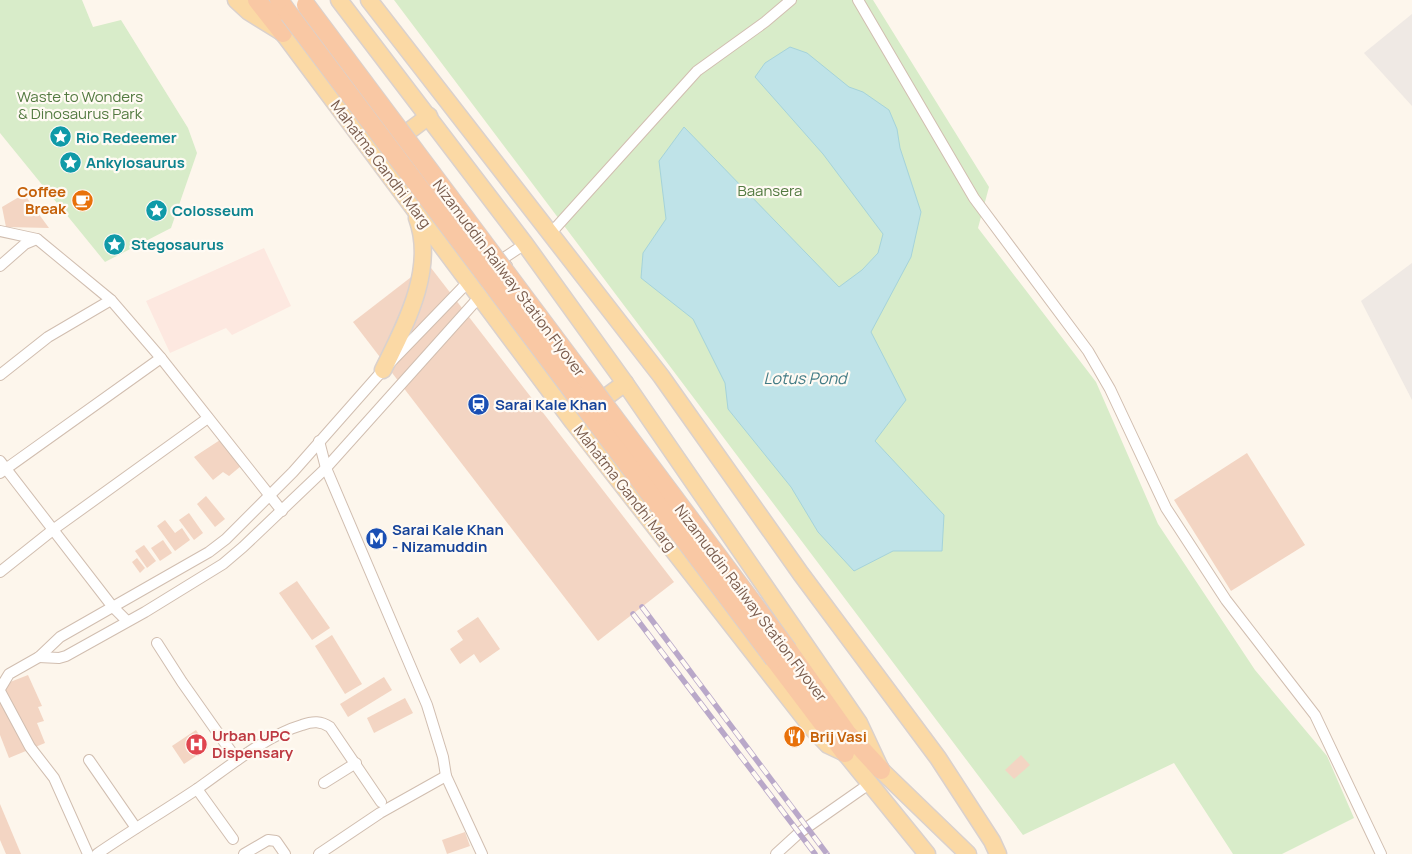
<svg xmlns="http://www.w3.org/2000/svg" width="1412" height="854" font-family="Manrope,sans-serif">
  <rect width="100%" height="100%" fill="#fdf6ec"/>
  <polygon fill="#fde8e0" points="264,248 291,306 232,335 226,328 170,353 146,301"/>
  <g fill="#efe9e4">
    <polygon points="1412,14 1412,106 1364,53"/>
    <polygon points="1412,263 1412,400 1361,301"/>
  </g>
  <g fill="#d8ecc9">
    <polygon points="0,0 82,0 93,27 121,20 188,128 197,153 171,228 105,262 0,133"/>
    <polygon points="394,0 873,0 989,187 978,228 1096,382 1158,524 1255,670 1327,756 1354,818 1282,854 1233,854 1174,763 1023,835"/>
  </g>
  <polygon fill="#bfe3e8" stroke="#a5d3da" points="790,47 807,53 849,87 863,92 889,110 897,129 900,148 921,212 911,257 871,332 906,400 875,441 944,515 942,551 893,551 854,571 818,532 791,487 728,409 725,383 693,319 641,278 643,253 666,219 659,161 684,127 839,287 862,270 878,253 883,234 823,154 755,77 765,63"/>
  <g fill="#f3d5c3">
    <polygon points="24,194 49,228 6,227 2,207"/>
    <polygon points="428,264 674,582 598,641 353,322"/>
    <polygon points="220,440 241,466 229,476 223,472 213,480 194,457"/>
    <polygon points="1247,453 1305,545 1231,591 1174,500"/>
    <polygon points="206,496 225,519 215,527 197,504"/>
    <polygon points="189,513 203,533 194,540 179,520"/>
    <polygon points="165,520 175,533 182,528 190,540 175,551 157,526"/>
    <polygon points="163,540 172,553 160,561 151,548"/>
    <polygon points="144,545 156,561 147,568 135,551"/>
    <polygon points="137,558 145,568 140,573 132,562"/>
    <polygon points="297,581 330,628 312,640 279,593"/>
    <polygon points="478,617 500,649 480,663 474,654 460,664 450,649 463,640 457,631"/>
    <polygon points="332,635 362,684 345,694 315,646"/>
    <polygon points="28,675 42,706 38,707 44,721 37,723 45,743 9,758 0,735 0,686"/>
    <polygon points="384,677 392,690 348,717 340,704"/>
    <polygon points="405,698 413,713 374,733 367,718"/>
    <polygon points="196,730 208,748 184,764 172,746"/>
    <polygon points="1021,755 1030,765 1014,779 1005,770"/>
    <polygon points="0,804 21,854 6,854 0,840"/>
    <polygon points="465,832 470,846 447,854 442,840"/>
  </g>
  <g fill="none" stroke-linecap="round" stroke-linejoin="round">
    <defs>
      <g id="minor">
        <polyline points="858,0 974,198 1088,351 1110,389 1166,508 1226,600 1315,715 1381,854"/>
        <polyline points="0,231 37,239 111,300 161,358 282,511"/>
        <polyline points="550,234 697,71 765,22 791,0"/>
        <polyline points="0,266 25,244 37,239"/>
        <polyline points="0,375 48,337 111,300"/>
        <polyline points="319,441 326,468 427,705 443,757 446,776 482,854"/>
        <polyline points="0,461 112,606 127,621"/>
        <polyline points="0,473 161,358"/>
        <polyline points="0,572 54,529 208,418"/>
        <polyline points="157,643 182,682 237,760"/>
        <polyline points="39,657 59,658 66,656 145,612 223,564 243,547 326,468 507,266"/>
        <polyline points="0,689 9,674 39,657 60,637 209,552 226,539 293,472 383,370 469,281 525,244"/>
        <polyline points="0,691 30,747 54,778 88,854"/>
        <polyline points="89,760 136,828"/>
        <polyline points="324,783 356,763"/>
        <polyline points="197,789 233,839"/>
        <path d="M97,854C129,832 164,811 197,789C227,768 267,735 302,725C313,721 321,721 330,727L381,802"/>
        <polyline points="244,854 268,840 276,841 285,854"/>
        <polyline points="319,854 380,813 446,776"/>
        <polyline points="776,854 799,833 869,784"/>
      </g>
      <g id="primary">
        <polyline points="236,0 249,12 283,33 573,422 812,728 828,745 845,753 927,854"/>
        <polyline points="339,0 525,244 625,383 859,723 881,770 968,854"/>
        <polyline points="369,0 661,376 801,574 938,758 992,841 998,854"/>
        <polyline points="393,143 429,116"/>
        <path d="M383,370C405,325 436,269 417,218"/>
        <polyline points="591,408 625,383"/>
      </g>
      <g id="trunk">
        <polyline points="257,0 283,33"/>
        <polyline points="279,0 289,14"/>
        <polyline points="788,650 847,733 881,770"/>
        <polyline points="774,659 845,753"/>
      </g>
    </defs>
    <use href="#minor" stroke="#d1beb0" stroke-width="12"/>
    <use href="#primary" stroke="#dad1cd" stroke-width="19"/>
    <use href="#trunk" stroke="#dad1cd" stroke-width="20"/>
    <use href="#minor" stroke="#fff" stroke-width="10"/>
    <use href="#primary" stroke="#fbd9a5" stroke-width="16"/>
    <use href="#trunk" stroke="#f9c8a4" stroke-width="18"/>
    <defs>
      <g id="rail">
        <polyline points="642,607 827,854"/>
        <polyline points="633,614 815,854"/>
      </g>
    </defs>
    <use href="#rail" stroke="#b9a8c9" stroke-width="5.5"/>
    <use href="#rail" stroke="#fffaf3" stroke-width="4" stroke-dasharray="11" stroke-linecap="butt"/>
    <defs>
      <g id="trunk-bridge">
        <polyline points="306,5 788,650"/>
        <polyline points="289,14 774,659"/>
      </g>
    </defs>
    <use href="#trunk-bridge" stroke="#dad1cd" stroke-width="20" stroke-linecap="butt"/>
    <use href="#trunk-bridge" stroke="#f9c8a4" stroke-width="18"/>
  </g>
  <defs>
    <symbol id="sight-disc" viewBox="-11 -11 22 22"><circle r="9.5" fill="#0f9aa8" stroke="#fffaf3"/><path d="M0-6L1.8-2.2L6-1.7L2.9 1.2L3.7 5.4L0 3.3L-3.7 5.4L-2.9 1.2L-6-1.7L-1.8-2.2Z" fill="#fff"/></symbol>
    <symbol id="cafe-disc" viewBox="-11 -11 22 22"><circle r="9.5" fill="#e8710a" stroke="#fffaf3"/><path d="M-5.5-4.5H6V0H3Q3 3.5 0 3.5H-2.5Q-5.5 3.5-5.5 0ZM3-3.2v2h1.7v-2ZM-6 4.5H4V6H-6Z" fill="#fff"/></symbol>
    <symbol id="station-disc" viewBox="-11 -11 22 22"><circle r="9.5" fill="#1a4fb4" stroke="#fffaf3"/><path d="M-3-6H3Q5-6 5-4V2Q5 4 3 4L4.5 6H3L1.5 4h-3L-3 6H-4.5L-3 4Q-5 4-5 2V-4Q-5-6-3-6ZM-3.5-4v3h7v-3ZM-3.5 1v1.5H-2V1ZM2 1v1.5H3.5V1Z" fill="#fff"/></symbol>
    <symbol id="metro-disc" viewBox="-11 -11 22 22"><circle r="9.5" fill="#1a4fb4" stroke="#fffaf3"/><path d="M-5.5 5V-5H-3L0 0L3-5H5.5V5H3V-.5L0 4L-3-.5V5Z" fill="#fff"/></symbol>
    <symbol id="restaurant-disc" viewBox="-11 -11 22 22"><circle r="9.5" fill="#e8710a" stroke="#fffaf3"/><path d="M-5-6h1v4h1v-4h1v4h1v-4h1v5L-1.5 .5V6h-2V.5L-5-1ZM5-6V6H3V1.5H1.5Q1.5-4 5-6Z" fill="#fff"/></symbol>
    <symbol id="hospital-disc" viewBox="-11 -11 22 22"><circle r="9.5" fill="#e0444e" stroke="#fffaf3"/><path d="M-5-5h3v3.5h4V-5h3V5h-3V1.5h-4V5h-3Z" fill="#fff"/></symbol>
  </defs>
  <g fill-rule="evenodd">
    <use href="#sight-disc" x="48" y="124" width="25" height="25"/>
    <use href="#sight-disc" x="58" y="150" width="25" height="25"/>
    <use href="#cafe-disc" x="70" y="188" width="25" height="25"/>
    <use href="#sight-disc" x="144" y="198" width="25" height="25"/>
    <use href="#sight-disc" x="102" y="232" width="25" height="25"/>
    <use href="#station-disc" x="466" y="392" width="25" height="25"/>
    <use href="#metro-disc" x="364" y="526" width="25" height="25"/>
    <use href="#restaurant-disc" x="782" y="724" width="25" height="25"/>
    <use href="#hospital-disc" x="184" y="732" width="25" height="25"/>
  </g>
  <g text-anchor="middle" dominant-baseline="central" stroke-width="4.5" stroke-linejoin="round" paint-order="stroke">
    <g font-size="15" fill="#537a41" stroke="#fffaf3">
      <text x="80" y="96">Waste to Wonders<tspan x="80" dy="17">&amp; Dinosaurus Park</tspan></text>
      <text x="770" y="190">Baansera</text>
    </g>
    <g font-size="15" font-weight="bold" fill="#0d838f" stroke="#fffaf3" text-anchor="start">
      <text x="76" y="137">Rio Redeemer</text>
      <text x="86" y="162">Ankylosaurus</text>
      <text x="172" y="210">Colosseum</text>
      <text x="131" y="244">Stegosaurus</text>
    </g>
    <g font-size="15" fill="#7a5c4d" stroke="#fffaf3">
      <text transform="translate(381 164) rotate(53)">Mahatma Gandhi Marg</text>
      <text transform="translate(509 278) rotate(53)">Nizamuddin Railway Station Flyover</text>
      <text transform="translate(625 488) rotate(52)">Mahatma Gandhi Marg</text>
      <text transform="translate(751 603) rotate(53)">Nizamuddin Railway Station Flyover</text>
    </g>
    <g font-size="15" font-weight="bold" fill="#c56008" stroke="#fffaf3" text-anchor="end">
      <text x="66" y="191">Coffee<tspan x="66" dy="17">Break</tspan></text>
      <text x="810" y="736" text-anchor="start">Brij Vasi</text>
    </g>
    <g font-size="15" font-weight="bold" fill="#164399" stroke="#fffaf3" text-anchor="start">
      <text x="495" y="404">Sarai Kale Khan</text>
      <text x="392" y="529">Sarai Kale Khan<tspan x="392" dy="17">- Nizamuddin</tspan></text>
    </g>
    <g font-size="15" font-weight="bold" fill="#be3a42" stroke="#fffaf3" text-anchor="start">
      <text x="212" y="735">Urban UPC<tspan x="212" dy="17">Dispensary</tspan></text>
    </g>
    <g font-size="16" font-style="italic" fill="#437c86" stroke="#fffaf3">
      <text x="805" y="378">Lotus Pond</text>
    </g>
  </g>
</svg>
